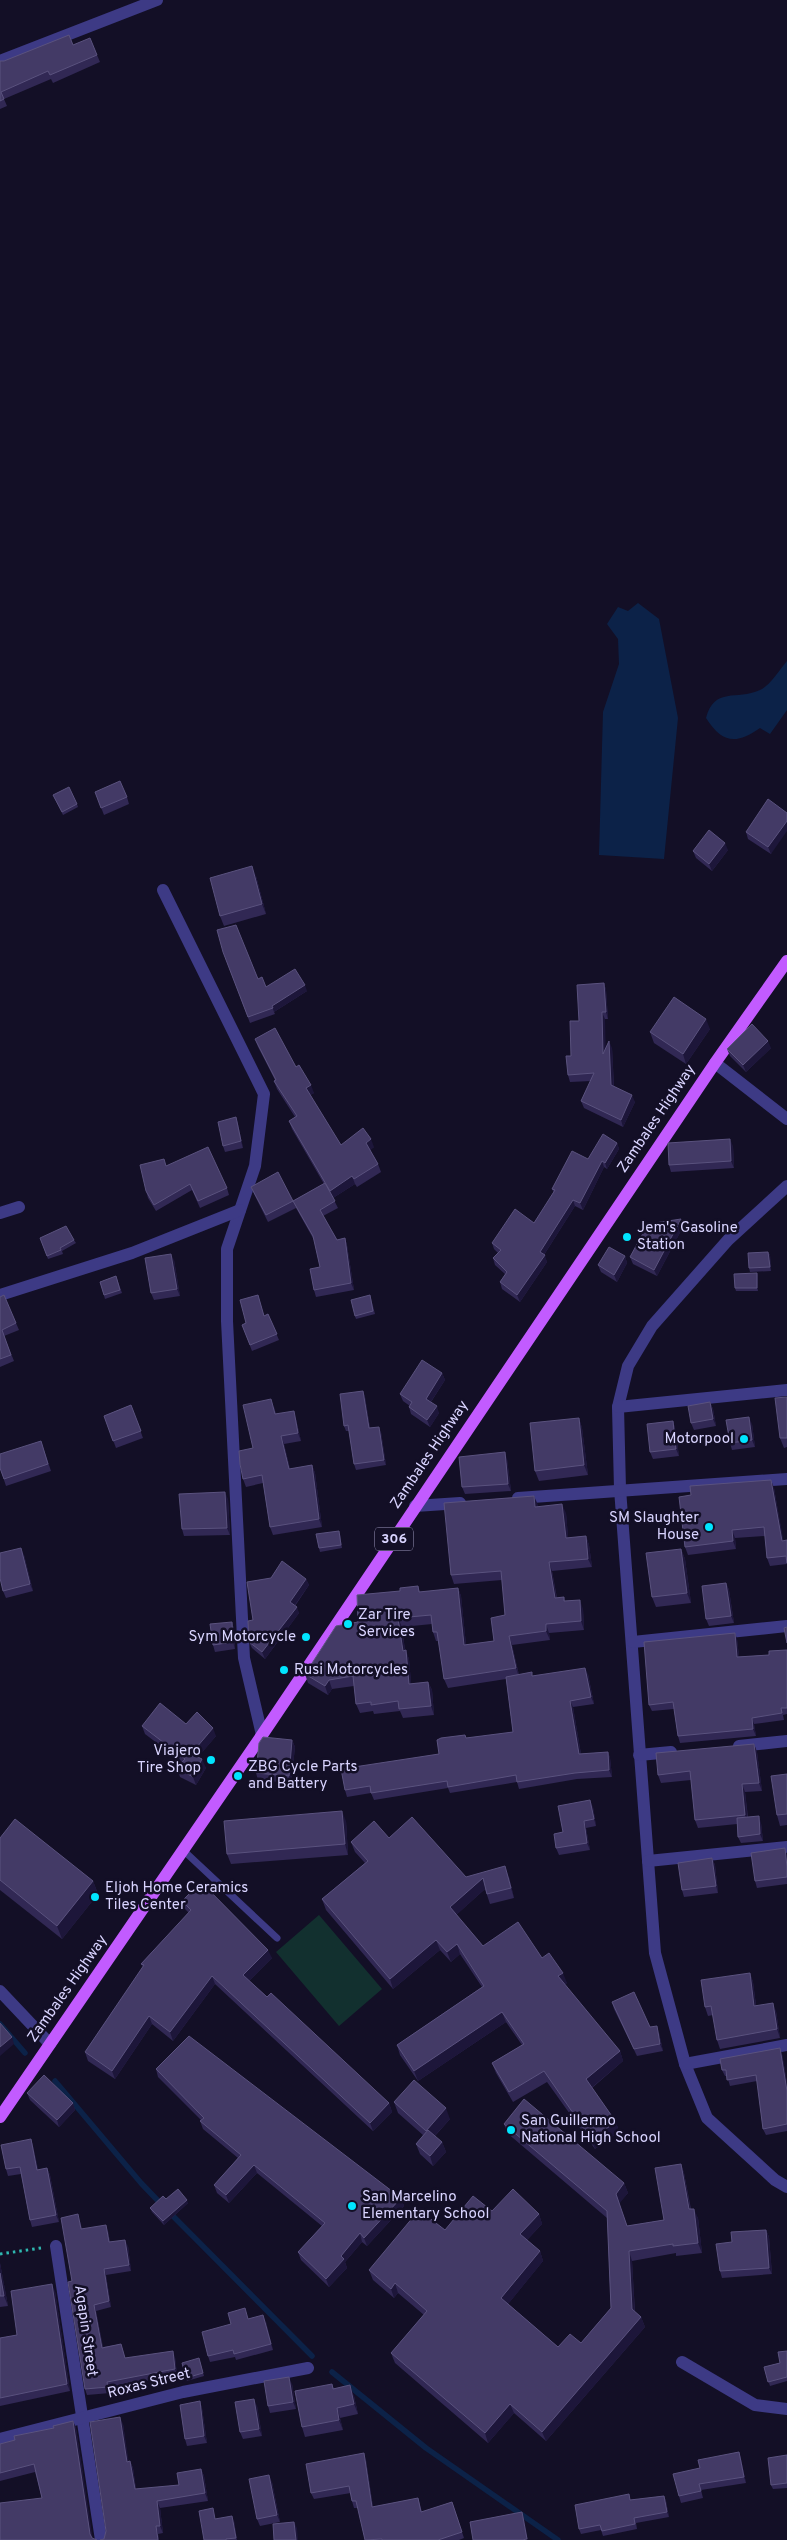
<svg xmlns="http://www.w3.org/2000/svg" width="787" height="2540" font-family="Overpass,sans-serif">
  <rect width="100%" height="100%" fill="#130f26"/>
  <polygon fill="#12302f" points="319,1915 382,1989 339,2026 276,1952"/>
  <g fill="#0c2248">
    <polygon points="638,603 659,619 678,718 664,859 599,855 603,712 619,664 618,639 607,624 618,607 628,611"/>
    <path d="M787,661V710L770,734L760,728C736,745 722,743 706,718C715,686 736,701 760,690C770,686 780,669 787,661Z"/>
  </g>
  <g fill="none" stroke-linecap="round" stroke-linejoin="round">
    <g stroke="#0c2248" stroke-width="5.5">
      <polyline points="0,2024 25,2053"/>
      <polyline points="55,2081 141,2183 163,2206"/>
      <polyline points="169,2212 312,2356"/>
      <polyline points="332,2372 426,2448 558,2540"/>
    </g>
    <polyline stroke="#2fb8b0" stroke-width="3" stroke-dasharray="2.5 4" stroke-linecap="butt" points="0,2254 41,2248"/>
    <polyline stroke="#3d3a85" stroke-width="7" points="183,1850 277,1938"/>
    <g stroke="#3d3a85" stroke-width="12">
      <polyline points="0,61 157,0"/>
      <polyline points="163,890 264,1094 255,1166 227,1249 227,1321 244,1658 262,1735"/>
      <polyline points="715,1063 787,1119"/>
      <polyline points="787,1186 728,1240 652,1326 628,1366 618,1407 620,1489 655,1953 685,2064 707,2118 775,2180 787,2187"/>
      <polyline points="0,1213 19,1207"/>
      <polyline points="0,1295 132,1253 240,1210"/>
      <polyline points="618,1407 787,1390"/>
      <polyline points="518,1498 787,1479"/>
      <polyline points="415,1506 460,1503"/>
      <polyline points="633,1642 787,1626"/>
      <polyline points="739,1746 787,1741"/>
      <polyline points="639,1755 671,1752"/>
      <polyline points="648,1861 787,1847"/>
      <polyline points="0,1991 50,2044"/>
      <polyline points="685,2064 787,2045"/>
      <polyline points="56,2246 101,2540"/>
      <polyline points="682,2362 755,2405 787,2409"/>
      <polyline points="0,2439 183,2392 308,2368"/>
    </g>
    <polyline stroke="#c25bff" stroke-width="12" points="0,2117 262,1735 715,1063 787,961"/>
  </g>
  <g fill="#312854">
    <polygon points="73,45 97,55 100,62 53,83 51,79 4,99 7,106 0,109 0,61 4,61"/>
    <polygon points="95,792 127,797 129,804 104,815"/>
    <polygon points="53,795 77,804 78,807 63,815"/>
    <polygon points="787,813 771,854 748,839 746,832"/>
    <polygon points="728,850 712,871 696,858 693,851"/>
    <polygon points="256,876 266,914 224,926 220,916"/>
    <polygon points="223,952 258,979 266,987 307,991 274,1012 275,1014 250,1023"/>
    <polygon points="604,983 606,990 608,1019 605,1019 605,1049 612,1048 614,1086 635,1102 623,1127 584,1108 581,1101 591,1081 570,1082 568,1075 579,1021"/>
    <polygon points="710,1029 686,1064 654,1043 650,1032"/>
    <polygon points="255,1039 296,1067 314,1093 310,1095 341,1145 374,1147 370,1150 378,1164 381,1172 357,1187 355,1184 333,1198 338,1208 323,1216 337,1240 345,1238 347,1245 354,1290 316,1297 314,1290 320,1267 314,1240 296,1208 268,1222 254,1194 251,1187 293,1201 324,1184 292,1129 289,1121 295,1117 277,1089 274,1081 275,1080 258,1047"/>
    <polygon points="771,1048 746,1072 730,1056 727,1049"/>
    <polygon points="236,1117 238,1124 243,1148 225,1152 223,1146"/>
    <polygon points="617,1143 619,1149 607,1169 604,1167 583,1210 575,1206 544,1255 547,1262 520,1302 502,1289 500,1282 505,1274 495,1265 493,1258 498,1253 494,1249 492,1243 534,1223 554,1193 552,1189 588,1159"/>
    <polygon points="733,1146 734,1168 671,1172 669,1165"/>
    <polygon points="167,1166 227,1188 229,1195 200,1208 192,1190 156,1211 148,1198 146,1191"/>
    <polygon points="681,1219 684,1225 657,1276 633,1264 630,1257"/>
    <polygon points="40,1238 74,1240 76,1243 62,1251 63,1254 48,1259"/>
    <polygon points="768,1252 770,1255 771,1271 750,1272 749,1268"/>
    <polygon points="625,1256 627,1263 617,1282 601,1272 598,1265"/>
    <polygon points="174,1260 180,1296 154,1300 151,1293"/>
    <polygon points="757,1273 758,1277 758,1291 736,1291 735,1288"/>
    <polygon points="116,1276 122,1293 105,1299 100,1282"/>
    <polygon points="258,1295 264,1316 268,1314 279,1340 252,1351 242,1325 246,1323"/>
    <polygon points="370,1295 375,1314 356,1319 355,1316"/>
    <polygon points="0,1297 16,1323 19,1330 4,1336 14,1361 0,1367"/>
    <polygon points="442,1373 445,1380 431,1402 439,1413 430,1427 411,1414 409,1407 410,1406 403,1401 400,1394"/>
    <polygon points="363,1391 365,1397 370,1428 381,1432 386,1465 356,1470 354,1464 349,1431 346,1431 344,1426"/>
    <polygon points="787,1397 787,1447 784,1448 780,1438"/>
    <polygon points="710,1402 713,1409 716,1426 694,1430 691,1423"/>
    <polygon points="131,1405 143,1438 116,1448 104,1416"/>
    <polygon points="274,1407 276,1414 296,1419 301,1441 284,1444 290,1469 312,1465 315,1473 322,1527 273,1535 270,1527 263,1483 246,1487 243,1479 253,1448"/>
    <polygon points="579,1418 582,1428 588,1475 539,1481 535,1471"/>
    <polygon points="673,1421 675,1428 679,1456 653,1459 650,1452"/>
    <polygon points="752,1424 755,1447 732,1450 730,1443"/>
    <polygon points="41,1441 51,1471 6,1486 0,1468"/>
    <polygon points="507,1459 511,1491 465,1494 462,1487"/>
    <polygon points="774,1488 787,1564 770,1566 767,1558 765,1536 735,1538 736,1549 688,1555 685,1547"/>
    <polygon points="228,1499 230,1535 184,1536 182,1529"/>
    <polygon points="538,1505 538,1507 566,1513 568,1538 586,1536 589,1545 592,1567 552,1571 557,1598 564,1597 565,1601 583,1609 584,1630 549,1633 550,1640 512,1645 519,1675 533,1676 588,1674 594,1704 573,1707 581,1754 608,1752 610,1758 612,1777 577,1779 519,1789 517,1782 450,1793 448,1788 374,1800 371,1793 347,1797 345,1790 439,1754 466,1738 513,1732 506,1679 448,1688 444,1679 439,1641 436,1641 433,1632 432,1624 402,1627 405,1650 409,1659 411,1684 428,1682 432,1690 434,1715 403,1718 400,1711 374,1714 373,1711 360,1713 356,1704 354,1686 332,1689 328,1695 308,1683 305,1674 358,1622 400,1591 418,1586 420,1592 458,1588 461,1596 466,1645 494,1641 505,1615 502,1580 454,1584 451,1575"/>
    <polygon points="340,1534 342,1548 320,1552 319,1548"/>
    <polygon points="681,1549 685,1559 691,1603 656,1607 652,1597"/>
    <polygon points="24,1555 33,1591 6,1598 3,1591"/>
    <polygon points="306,1579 309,1585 295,1606 299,1613 265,1659 252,1648 249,1642 253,1620"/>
    <polygon points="726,1583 729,1590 734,1623 709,1626 706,1619"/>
    <polygon points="232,1622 234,1629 235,1649 215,1652 213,1645"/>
    <polygon points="737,1639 739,1657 769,1655 787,1650 787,1714 783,1715 784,1720 754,1724 756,1736 680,1743 678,1736 674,1709 652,1711 649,1705"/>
    <polygon points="186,1724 216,1736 198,1757 206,1768 196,1785 180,1777 177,1768 182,1762 145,1734 142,1726"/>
    <polygon points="292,1740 295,1747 291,1783 258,1780 256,1773"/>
    <polygon points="754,1744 757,1752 762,1791 745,1792 748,1817 761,1823 763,1841 741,1843 738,1837 737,1824 698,1828 695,1820 691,1780 661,1783 658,1775"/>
    <polygon points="787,1774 787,1825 780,1826 777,1815"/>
    <polygon points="593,1807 596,1826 586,1828 590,1850 559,1855 556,1848 563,1832"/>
    <polygon points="346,1821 348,1855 231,1864 227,1854"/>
    <polygon points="0,1838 93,1881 98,1894 62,1939 0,1890"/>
    <polygon points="389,1838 466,1877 509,1877 514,1898 490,1904 485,1889 456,1915 483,1946 542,1958 567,1983 564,1985 620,2051 623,2061 592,2088 616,2122 619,2132 595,2149 547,2082 513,2102 496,2073 492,2063 522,2045 506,2022 418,2081 400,2055 397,2045 482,1987 460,1954 451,1962 440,1950 393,1989 326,1910 322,1899 365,1863 355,1852 351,1842"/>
    <polygon points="787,1855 787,1884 757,1888 755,1881"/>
    <polygon points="712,1858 715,1865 718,1893 684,1897 682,1890"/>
    <polygon points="182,1901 272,1958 249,1981 389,2103 392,2112 373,2131 215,1984 173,2041 152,2024 115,2079 88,2061 85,2052 143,1967 141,1964 189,1913 185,1909"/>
    <polygon points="750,1973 753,1982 756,2005 776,2011 780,2038 720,2049 717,2040 713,2015 708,2016 705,2007"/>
    <polygon points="612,2002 659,2033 663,2051 637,2056 614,2009"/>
    <polygon points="782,2054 787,2083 787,2131 766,2135 763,2129 757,2081 730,2086 727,2076 725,2076 722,2070"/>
    <polygon points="156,2069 401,2198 404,2206 367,2246 362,2242 345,2262 347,2268 329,2287 301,2260 298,2252 322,2226 257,2173 229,2203 217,2193 214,2185 238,2158 203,2129 200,2121 201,2120 158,2077"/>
    <polygon points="27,2093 73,2103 75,2110 59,2127 30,2100"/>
    <polygon points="394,2102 450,2119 435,2136 442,2142 446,2152 433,2166 420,2154 416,2144 423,2135 398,2113"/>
    <polygon points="504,2124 624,2183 628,2193 619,2203 627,2226 664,2220 681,2164 684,2173 691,2209 698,2218 702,2253 676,2256 676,2253 632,2261 635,2312 641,2317 645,2327 546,2441 514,2413 488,2443 395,2363 391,2353 424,2315 398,2293 394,2298 373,2280 369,2270 445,2230 492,2211 539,2214 542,2224 527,2240 540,2251 543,2261 508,2304 558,2347 581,2343 611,2308 607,2218 507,2133"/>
    <polygon points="31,2139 33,2146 38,2170 47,2168 50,2175 59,2222 32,2227 30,2220 21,2174 8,2176 6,2169"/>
    <polygon points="166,2199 188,2203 164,2225 152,2212 150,2208"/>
    <polygon points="80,2221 82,2229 108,2231 110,2242 128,2246 131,2271 106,2275 111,2307 96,2311 103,2347 121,2344 125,2358 175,2357 177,2375 110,2388 110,2393 87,2395 85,2389"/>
    <polygon points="766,2230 769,2237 772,2274 722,2278 720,2271 732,2242"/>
    <polygon points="0,2263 8,2306 0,2307"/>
    <polygon points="55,2291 70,2391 0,2406 0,2338 17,2335"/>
    <polygon points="249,2319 266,2322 273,2350 236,2360 235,2357 210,2362 208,2356 231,2324"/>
    <polygon points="787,2351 787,2381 770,2386 764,2367 780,2363"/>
    <polygon points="199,2358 204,2376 187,2381 186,2378"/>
    <polygon points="292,2384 296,2409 270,2413 268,2406"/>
    <polygon points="332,2384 334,2389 354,2396 358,2414 340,2418 343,2430 305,2437 302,2427"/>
    <polygon points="200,2401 202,2408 207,2443 187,2446 185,2439"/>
    <polygon points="257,2406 262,2436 243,2439 240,2432"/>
    <polygon points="73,2421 76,2428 92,2538 0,2540 42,2498 35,2472 0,2481 0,2444 15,2440 54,2428"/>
    <polygon points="123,2424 128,2461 130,2461 133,2468 136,2489 179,2485 201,2469 204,2476 208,2501 160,2508 163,2533 158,2534 159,2540 100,2540 104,2539 106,2531"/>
    <polygon points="739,2452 741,2459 746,2483 701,2490 703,2498 681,2503 679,2496 700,2468"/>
    <polygon points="787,2455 787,2488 773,2489 771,2485"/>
    <polygon points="366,2460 373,2507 418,2498 422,2512 452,2502 464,2538 459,2540 365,2540 358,2508 354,2508 352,2501 351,2493 314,2499 311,2493"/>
    <polygon points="272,2482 280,2522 260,2526 257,2519"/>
    <polygon points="664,2496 666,2501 669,2517 636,2523 637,2529 603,2536 601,2530 581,2534 579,2529 631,2500"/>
    <polygon points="213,2508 215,2519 234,2521 237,2540 204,2540"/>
  </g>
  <g fill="#1d163a">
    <polygon points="787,821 787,831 771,854 768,847"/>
    <polygon points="725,843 728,850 712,871 709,864"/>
    <polygon points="252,866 256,876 266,914 262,904"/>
    <polygon points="604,983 606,990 608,1019 606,1012"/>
    <polygon points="305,985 307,991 274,1012 272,1006"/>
    <polygon points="602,1012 605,1019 606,1061 603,1054"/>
    <polygon points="706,1019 710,1029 686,1064 683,1054"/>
    <polygon points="609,1041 612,1048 614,1092 611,1085"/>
    <polygon points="768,1041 771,1048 746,1072 743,1065"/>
    <polygon points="311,1085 314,1093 309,1096 306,1088"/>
    <polygon points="632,1095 635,1102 623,1127 621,1120"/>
    <polygon points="236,1117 238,1124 243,1148 241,1141"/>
    <polygon points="371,1139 374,1147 369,1151 366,1143"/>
    <polygon points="730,1139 733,1146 734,1168 731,1161"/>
    <polygon points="617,1143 619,1149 607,1169 605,1163"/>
    <polygon points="602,1161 604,1167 583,1210 580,1203"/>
    <polygon points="352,1176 355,1184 333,1198 330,1191"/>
    <polygon points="573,1200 575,1206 542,1258 540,1252"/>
    <polygon points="681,1219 684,1225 657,1276 654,1270"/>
    <polygon points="345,1238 347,1245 354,1290 351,1283"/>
    <polygon points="768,1252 770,1255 771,1271 770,1267"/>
    <polygon points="171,1254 174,1260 180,1296 177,1289"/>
    <polygon points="545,1255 547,1262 520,1302 517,1295"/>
    <polygon points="625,1256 627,1263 617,1282 614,1275"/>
    <polygon points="757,1273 758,1277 758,1291 757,1288"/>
    <polygon points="442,1373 445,1380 428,1406 426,1399"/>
    <polygon points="363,1391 365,1397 371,1434 369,1428"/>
    <polygon points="271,1399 274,1407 278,1423 275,1414"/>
    <polygon points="710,1402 713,1409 716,1426 713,1419"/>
    <polygon points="437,1406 439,1413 430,1427 427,1420"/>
    <polygon points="294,1411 296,1419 301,1441 298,1433"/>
    <polygon points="749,1417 752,1424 755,1447 752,1440"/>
    <polygon points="579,1418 582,1428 588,1475 584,1465"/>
    <polygon points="673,1421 675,1428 679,1456 676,1449"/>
    <polygon points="379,1427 381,1432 386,1465 384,1460"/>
    <polygon points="281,1436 284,1444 292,1477 289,1469"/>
    <polygon points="505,1452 507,1459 511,1491 508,1484"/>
    <polygon points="312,1465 315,1473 322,1527 319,1519"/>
    <polygon points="771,1480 774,1488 785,1549 782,1541"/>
    <polygon points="225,1492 228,1499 230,1535 227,1528"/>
    <polygon points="534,1496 538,1505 539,1516 535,1507"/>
    <polygon points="562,1504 566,1513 569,1547 566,1538"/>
    <polygon points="732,1530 735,1538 736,1549 733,1541"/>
    <polygon points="586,1536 589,1545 592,1567 588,1559"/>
    <polygon points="21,1548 24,1555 33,1591 30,1584"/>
    <polygon points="681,1549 685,1559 691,1603 687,1593"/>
    <polygon points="549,1562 552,1571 558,1607 555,1598"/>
    <polygon points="306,1579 309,1585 292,1609 290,1602"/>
    <polygon points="726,1583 729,1590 734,1623 731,1616"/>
    <polygon points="458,1588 461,1596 467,1654 464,1645"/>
    <polygon points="580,1600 583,1609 584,1630 581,1621"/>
    <polygon points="297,1607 299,1613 265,1659 262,1652"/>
    <polygon points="398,1618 402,1627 406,1660 403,1651"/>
    <polygon points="232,1622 234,1629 235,1649 233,1642"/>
    <polygon points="546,1624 549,1633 550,1640 546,1631"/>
    <polygon points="735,1633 737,1639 740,1664 737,1657"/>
    <polygon points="509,1636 512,1645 519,1677 516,1668"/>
    <polygon points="406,1650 409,1659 412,1693 409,1684"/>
    <polygon points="585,1668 588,1674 594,1704 591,1697"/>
    <polygon points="329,1680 332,1689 328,1695 325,1686"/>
    <polygon points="428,1682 432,1690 434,1715 431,1706"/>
    <polygon points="570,1701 573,1707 582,1761 579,1754"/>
    <polygon points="752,1718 754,1724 756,1736 753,1729"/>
    <polygon points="213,1728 216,1736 194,1762 191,1754"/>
    <polygon points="292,1740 295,1747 291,1783 289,1776"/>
    <polygon points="754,1744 757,1752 762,1791 759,1783"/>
    <polygon points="608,1752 610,1758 612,1777 609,1770"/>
    <polygon points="202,1759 206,1768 196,1785 193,1777"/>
    <polygon points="742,1784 745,1792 748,1823 745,1815"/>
    <polygon points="590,1800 593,1807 596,1826 594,1819"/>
    <polygon points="342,1811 346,1821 348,1855 345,1844"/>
    <polygon points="759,1816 761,1823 763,1841 760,1834"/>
    <polygon points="584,1821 586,1828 590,1850 587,1843"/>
    <polygon points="785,1848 787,1855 787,1867"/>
    <polygon points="712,1858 715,1865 718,1893 716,1886"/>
    <polygon points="505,1866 509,1877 514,1898 511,1888"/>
    <polygon points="483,1878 486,1888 453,1918 450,1907"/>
    <polygon points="93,1881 98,1894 62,1939 57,1926"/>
    <polygon points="436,1940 440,1950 393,1989 390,1979"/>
    <polygon points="457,1944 460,1954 451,1962 447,1952"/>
    <polygon points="268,1950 272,1958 246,1984 243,1975"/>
    <polygon points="563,1973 567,1983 561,1987 558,1976"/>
    <polygon points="750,1973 753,1982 757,2015 754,2006"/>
    <polygon points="212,1976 215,1984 173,2041 170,2032"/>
    <polygon points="773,2003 776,2011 780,2038 777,2029"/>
    <polygon points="502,2012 506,2022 418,2081 414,2071"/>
    <polygon points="149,2016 152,2024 115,2079 112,2071"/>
    <polygon points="657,2026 659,2033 663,2051 660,2044"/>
    <polygon points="12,2037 14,2044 0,2056 0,2047"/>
    <polygon points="780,2048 782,2054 787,2083 787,2091"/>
    <polygon points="620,2051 623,2061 590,2089 586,2079"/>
    <polygon points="73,2103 75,2110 59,2127 57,2120"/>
    <polygon points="389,2103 392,2112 373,2131 370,2123"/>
    <polygon points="446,2108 450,2119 430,2141 426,2131"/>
    <polygon points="616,2122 619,2132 595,2149 591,2139"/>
    <polygon points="31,2139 33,2146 40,2177 37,2170"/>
    <polygon points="442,2142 446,2152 433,2166 430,2156"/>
    <polygon points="681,2164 684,2173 692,2219 689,2209"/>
    <polygon points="254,2165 257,2173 229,2203 226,2195"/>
    <polygon points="47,2168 50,2175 59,2222 56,2215"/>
    <polygon points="624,2183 628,2193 619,2204 616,2194"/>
    <polygon points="401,2198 404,2206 367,2246 364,2238"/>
    <polygon points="187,2200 188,2203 164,2225 163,2221"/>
    <polygon points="694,2209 698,2218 702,2253 698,2243"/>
    <polygon points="539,2214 542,2224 523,2244 520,2234"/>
    <polygon points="106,2225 108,2231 111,2248 109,2242"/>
    <polygon points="766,2230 769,2237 772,2274 769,2268"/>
    <polygon points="360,2233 362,2242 345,2262 347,2268 329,2287 326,2279 341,2256"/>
    <polygon points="125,2240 128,2246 131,2271 129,2265"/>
    <polygon points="540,2251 543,2261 505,2308 501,2298"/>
    <polygon points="629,2251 632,2261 635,2319 632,2309"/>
    <polygon points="0,2263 8,2306 4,2296 0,2273"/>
    <polygon points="104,2269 106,2275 111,2307 109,2301"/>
    <polygon points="395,2283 398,2293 394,2298 391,2289"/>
    <polygon points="52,2284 55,2291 70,2391 67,2384"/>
    <polygon points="94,2305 96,2311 104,2354 102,2348"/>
    <polygon points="263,2315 266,2322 273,2350 271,2344"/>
    <polygon points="641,2317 645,2327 546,2441 542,2432"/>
    <polygon points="173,2351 175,2357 177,2375 175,2369"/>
    <polygon points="289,2377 292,2384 296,2409 293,2402"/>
    <polygon points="350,2385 354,2396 358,2414 354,2404"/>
    <polygon points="254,2399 257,2406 262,2436 259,2429"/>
    <polygon points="200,2401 202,2408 207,2443 204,2436"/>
    <polygon points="510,2404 514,2413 488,2443 485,2433"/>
    <polygon points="337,2408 340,2418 343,2430 339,2420"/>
    <polygon points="120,2417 123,2424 130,2469 127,2462"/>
    <polygon points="73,2421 76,2428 93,2540 90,2534"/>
    <polygon points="739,2452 741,2459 746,2483 744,2477"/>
    <polygon points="364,2453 366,2460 374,2514 372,2507"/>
    <polygon points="130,2461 133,2468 137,2497 135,2489"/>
    <polygon points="201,2469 204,2476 208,2501 205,2493"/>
    <polygon points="269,2475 272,2482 280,2522 277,2515"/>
    <polygon points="664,2496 666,2501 669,2517 667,2512"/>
    <polygon points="157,2501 160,2508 163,2533 160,2526"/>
    <polygon points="522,2512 524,2518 528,2540 527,2540"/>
    <polygon points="232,2516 234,2521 237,2540 236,2538"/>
    <polygon points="294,2522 297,2528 298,2540 296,2540"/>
    <polygon points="156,2526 158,2534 159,2540 158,2540"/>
  </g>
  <g fill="#433a66" stroke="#5a527e">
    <polygon points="69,35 73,45 90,38 97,55 50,75 48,71 1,92 4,99 0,101 0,61 4,61"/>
    <polygon points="120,781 127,797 101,808 95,792"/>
    <polygon points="69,787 77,804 62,812 53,795"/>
    <polygon points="768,799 787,813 787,821 768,847 746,832"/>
    <polygon points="709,830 725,843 709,864 693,851"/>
    <polygon points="252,866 262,904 220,916 210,878"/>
    <polygon points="236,925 258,979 262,977 266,987 295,969 305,985 272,1006 273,1008 248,1017 223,952 217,930"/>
    <polygon points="604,983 606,1012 602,1012 603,1054 609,1041 611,1085 632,1095 621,1120 581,1101 594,1073 568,1075 566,1056 571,1056 570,1021 579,1021 577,985"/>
    <polygon points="674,997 706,1019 683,1054 650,1032"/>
    <polygon points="752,1024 768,1041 743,1065 727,1049"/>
    <polygon points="275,1028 296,1067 299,1065 311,1085 306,1088 341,1145 363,1128 371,1139 366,1143 378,1164 354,1179 352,1176 330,1191 289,1121 297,1116 274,1081 276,1080 255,1039"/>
    <polygon points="236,1117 241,1141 223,1146 218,1122"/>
    <polygon points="603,1134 617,1143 605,1163 602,1161 580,1203 573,1200 540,1252 545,1255 517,1295 500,1282 507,1272 493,1258 501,1250 492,1243 515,1209 534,1223 555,1190 552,1189 572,1151 588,1159"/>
    <polygon points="730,1139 731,1161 669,1165 668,1143"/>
    <polygon points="208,1147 227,1188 198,1201 190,1184 154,1205 146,1191 140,1165 164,1159 166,1166"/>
    <polygon points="278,1172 293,1201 266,1215 251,1187"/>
    <polygon points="325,1183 335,1201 320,1210 337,1240 345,1238 351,1283 314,1290 310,1269 320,1267 313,1236 293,1201"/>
    <polygon points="681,1219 654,1270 630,1257 648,1224"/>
    <polygon points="66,1226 74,1240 60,1248 61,1250 47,1256 40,1238"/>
    <polygon points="609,1247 625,1256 614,1275 598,1265"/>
    <polygon points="768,1252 770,1267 749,1268 748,1253"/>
    <polygon points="171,1254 177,1289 151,1293 145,1258"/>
    <polygon points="757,1273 757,1288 735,1288 734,1274"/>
    <polygon points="116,1276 120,1290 104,1295 100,1282"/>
    <polygon points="4,1295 16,1323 2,1330 11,1355 0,1359 0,1297"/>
    <polygon points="258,1295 264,1316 268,1314 277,1334 250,1345 242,1325 246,1323 240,1300"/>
    <polygon points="370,1295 373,1311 355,1316 351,1300"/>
    <polygon points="422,1360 442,1373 426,1399 437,1406 427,1420 409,1407 412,1402 400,1394"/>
    <polygon points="363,1391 369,1428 379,1427 384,1460 354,1464 348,1425 344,1426 340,1394"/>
    <polygon points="787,1397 787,1438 780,1438 775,1398"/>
    <polygon points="271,1399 275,1414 294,1411 298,1433 281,1436 289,1469 312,1465 319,1519 270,1527 262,1475 243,1479 240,1464 239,1451 253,1448 243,1405"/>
    <polygon points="710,1402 713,1419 691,1423 688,1406"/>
    <polygon points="131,1405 141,1431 113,1441 104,1416"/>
    <polygon points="749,1417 752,1440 730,1443 726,1420"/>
    <polygon points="579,1418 584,1465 535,1471 530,1423"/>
    <polygon points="673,1421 676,1449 650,1452 647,1424"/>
    <polygon points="41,1441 48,1464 4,1479 0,1468 0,1454"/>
    <polygon points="505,1452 508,1484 462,1487 459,1457"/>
    <polygon points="771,1480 782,1541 787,1540 787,1563 786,1556 767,1558 764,1527 732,1530 733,1541 685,1547 679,1497 691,1495 690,1486"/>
    <polygon points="225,1492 227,1528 182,1529 179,1494"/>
    <polygon points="534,1496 535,1507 562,1504 566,1538 586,1536 588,1559 549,1562 555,1598 564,1597 564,1601 580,1600 581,1621 546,1624 546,1631 509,1636 516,1668 444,1679 437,1632 433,1632 431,1615 398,1618 403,1651 406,1650 409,1684 428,1682 431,1706 399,1709 398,1701 371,1705 371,1702 356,1704 353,1676 329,1680 325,1686 305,1674 336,1626 358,1622 357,1595 400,1591 400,1588 418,1586 419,1592 458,1588 464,1645 494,1641 491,1618 505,1615 501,1571 451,1575 444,1503"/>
    <polygon points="339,1531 341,1545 319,1548 316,1534"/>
    <polygon points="21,1548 30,1584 3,1591 0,1578 0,1553"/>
    <polygon points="681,1549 687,1593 652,1597 646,1553"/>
    <polygon points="282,1561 306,1579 290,1602 297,1607 262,1652 249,1642 248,1621 253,1620 247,1582 271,1578"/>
    <polygon points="726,1583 731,1616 706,1619 702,1586"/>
    <polygon points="232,1622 233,1642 213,1645 210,1624"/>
    <polygon points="787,1627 787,1643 784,1628"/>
    <polygon points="735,1633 737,1657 769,1655 769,1651 787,1650 787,1708 781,1708 782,1713 752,1718 753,1729 678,1736 673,1702 649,1705 644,1642"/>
    <polygon points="585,1668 591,1697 570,1701 579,1754 608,1752 609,1770 575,1773 517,1782 516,1775 448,1787 447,1781 371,1793 370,1786 345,1790 341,1769 439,1754 437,1740 441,1738 465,1735 466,1738 513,1732 506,1677 532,1672 532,1676"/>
    <polygon points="160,1703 186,1724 197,1712 213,1728 191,1754 202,1759 193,1777 177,1768 185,1759 142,1726"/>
    <polygon points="263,1737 292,1740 289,1776 256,1773 259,1743"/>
    <polygon points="754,1744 759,1783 742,1784 745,1815 695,1820 690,1771 658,1775 656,1753"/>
    <polygon points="787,1774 787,1814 777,1815 771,1776"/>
    <polygon points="590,1800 594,1819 584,1821 587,1843 556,1848 554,1834 563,1832 558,1806"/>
    <polygon points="342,1811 345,1844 227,1854 224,1821"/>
    <polygon points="759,1816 760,1834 738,1837 737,1818"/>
    <polygon points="412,1817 466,1877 505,1866 511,1888 487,1894 483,1878 450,1907 483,1946 518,1922 542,1958 549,1953 563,1973 558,1976 620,2051 586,2079 616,2122 591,2139 544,2071 509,2092 492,2063 524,2044 502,2012 414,2071 397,2045 484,1986 457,1944 447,1952 436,1940 390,1979 322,1899 368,1861 351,1842 374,1821 389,1838"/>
    <polygon points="15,1819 93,1881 57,1926 0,1880 0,1838"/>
    <polygon points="785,1848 787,1867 787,1877 755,1881 751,1853"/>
    <polygon points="712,1858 716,1886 682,1890 678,1863"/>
    <polygon points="201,1882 268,1950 243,1975 267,1997 271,1993 389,2103 370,2123 212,1976 170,2032 149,2016 112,2071 85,2052 144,1965 141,1964 191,1910 182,1901"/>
    <polygon points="750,1973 754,2006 773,2003 777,2029 717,2040 711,2006 705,2007 701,1980"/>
    <polygon points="634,1992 650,2027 657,2026 660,2044 634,2049 612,2002"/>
    <polygon points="0,2023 12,2037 0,2047"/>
    <polygon points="189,2036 401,2198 364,2238 360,2233 341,2256 344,2259 326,2279 298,2252 325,2223 254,2165 226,2195 214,2185 241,2155 200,2121 204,2118 156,2069"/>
    <polygon points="780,2048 787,2091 787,2124 763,2129 756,2075 727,2080 726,2070 722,2070 720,2059"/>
    <polygon points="44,2075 73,2103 57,2120 27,2093"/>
    <polygon points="414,2080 446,2108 426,2131 394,2102"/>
    <polygon points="524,2099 624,2183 616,2194 627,2226 664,2220 655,2168 681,2164 689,2209 694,2209 698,2243 673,2246 673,2244 629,2251 632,2309 641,2317 542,2432 510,2404 485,2433 391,2353 427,2311 395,2283 391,2289 369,2270 419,2210 445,2230 473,2196 492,2211 513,2189 539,2214 520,2234 540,2251 501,2298 558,2347 570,2334 581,2343 611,2308 607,2211 504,2124"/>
    <polygon points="428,2130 442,2142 430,2156 416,2144"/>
    <polygon points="31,2139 37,2170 47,2168 56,2215 30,2220 20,2167 6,2169 1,2145"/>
    <polygon points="178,2189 187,2200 163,2221 150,2208 163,2196 166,2199"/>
    <polygon points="78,2214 81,2229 106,2225 109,2242 125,2240 129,2265 104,2269 109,2301 94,2305 102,2348 121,2344 125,2358 173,2351 175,2369 107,2382 108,2387 85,2389 68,2282 72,2281 61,2218"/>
    <polygon points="766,2230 769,2268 720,2271 716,2244 732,2242 731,2232"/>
    <polygon points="0,2273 4,2296 0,2296"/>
    <polygon points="52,2284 67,2384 0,2398 0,2338 17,2335 11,2291"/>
    <polygon points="245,2308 248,2319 263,2315 271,2344 234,2354 233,2350 208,2356 202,2332 231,2324 228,2313"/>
    <polygon points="787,2351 787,2377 768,2382 764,2367 780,2363 778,2352"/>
    <polygon points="199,2358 203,2373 186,2378 182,2363"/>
    <polygon points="289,2377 293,2402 268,2406 264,2381"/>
    <polygon points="332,2384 333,2389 350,2385 354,2404 337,2408 339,2420 302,2427 295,2391"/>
    <polygon points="254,2399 259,2429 240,2432 235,2402"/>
    <polygon points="200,2401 204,2436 185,2439 180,2405"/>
    <polygon points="120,2417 127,2462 130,2461 135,2489 179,2485 177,2473 201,2469 205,2493 157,2501 160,2526 156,2526 158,2540 100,2540 104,2539 106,2531 90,2422"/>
    <polygon points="73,2421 90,2534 92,2538 97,2540 0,2540 0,2503 42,2498 34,2464 0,2473 0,2444 15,2440 14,2436 54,2428 53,2426"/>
    <polygon points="739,2452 744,2477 699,2484 701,2491 679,2496 673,2474 700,2468 698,2460"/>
    <polygon points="364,2453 372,2507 418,2498 421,2512 452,2502 462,2532 438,2540 382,2540 382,2539 365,2540 356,2501 352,2501 349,2486 311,2493 306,2464"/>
    <polygon points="787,2455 787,2483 771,2485 768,2458"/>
    <polygon points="269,2475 277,2515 257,2519 249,2479"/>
    <polygon points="629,2494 630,2500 664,2496 667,2512 634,2518 635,2524 602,2531 600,2525 579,2529 575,2505"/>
    <polygon points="213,2508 215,2519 232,2516 236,2538 226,2539 226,2540 204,2540 199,2511"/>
    <polygon points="522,2512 527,2539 522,2540 473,2540 470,2522"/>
    <polygon points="294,2522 296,2540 274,2540 273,2524"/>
  </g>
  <g fill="#00e5ff" stroke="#130f26" stroke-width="2">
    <circle cx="627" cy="1237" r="5"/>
    <circle cx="744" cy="1439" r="5"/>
    <circle cx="709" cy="1527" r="5"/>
    <circle cx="348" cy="1624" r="5"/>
    <circle cx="306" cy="1637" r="5"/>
    <circle cx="284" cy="1670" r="5"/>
    <circle cx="211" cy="1760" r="5"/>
    <circle cx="238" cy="1776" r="5"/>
    <circle cx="95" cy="1897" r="5"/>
    <circle cx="511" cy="2130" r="5"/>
    <circle cx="352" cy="2206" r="5"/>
  </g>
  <g text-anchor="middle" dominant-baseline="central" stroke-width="5" stroke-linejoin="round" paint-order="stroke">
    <rect fill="#130f26" stroke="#9e99be" stroke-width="1" x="375" y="1527.5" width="38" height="23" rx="4"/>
    <g font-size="14" font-weight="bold" fill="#d9d4ff">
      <text x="394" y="1539">306</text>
    </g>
    <g font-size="15" fill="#d9d4ff" stroke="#130f26">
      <text transform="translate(657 1119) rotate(-56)">Zambales Highway</text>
      <text transform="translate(430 1455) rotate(-56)">Zambales Highway</text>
      <text transform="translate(68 1989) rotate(-55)">Zambales Highway</text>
      <text transform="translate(85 2331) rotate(82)">Agapin Street</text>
      <text transform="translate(149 2384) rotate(-14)">Roxas Street</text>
    </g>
    <g font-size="15" fill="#d9d4ff" stroke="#130f26" text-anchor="start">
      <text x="637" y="1228">Jem's Gasoline<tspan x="637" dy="17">Station</tspan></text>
      <text x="734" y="1439" text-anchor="end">Motorpool</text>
      <text x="699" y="1518" text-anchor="end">SM Slaughter<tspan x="699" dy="17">House</tspan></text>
      <text x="358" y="1615">Zar Tire<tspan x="358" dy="17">Services</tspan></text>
      <text x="296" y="1637" text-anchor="end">Sym Motorcycle</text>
      <text x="294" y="1670">Rusi Motorcycles</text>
      <text x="201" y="1751" text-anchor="end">Viajero<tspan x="201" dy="17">Tire Shop</tspan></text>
      <text x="248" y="1767">ZBG Cycle Parts<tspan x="248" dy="17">and Battery</tspan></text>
      <text x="105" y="1888">Eljoh Home Ceramics<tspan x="105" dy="17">Tiles Center</tspan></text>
      <text x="521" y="2121">San Guillermo<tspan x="521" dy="17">National High School</tspan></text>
      <text x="362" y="2197">San Marcelino<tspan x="362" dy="17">Elementary School</tspan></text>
    </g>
  </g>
</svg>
